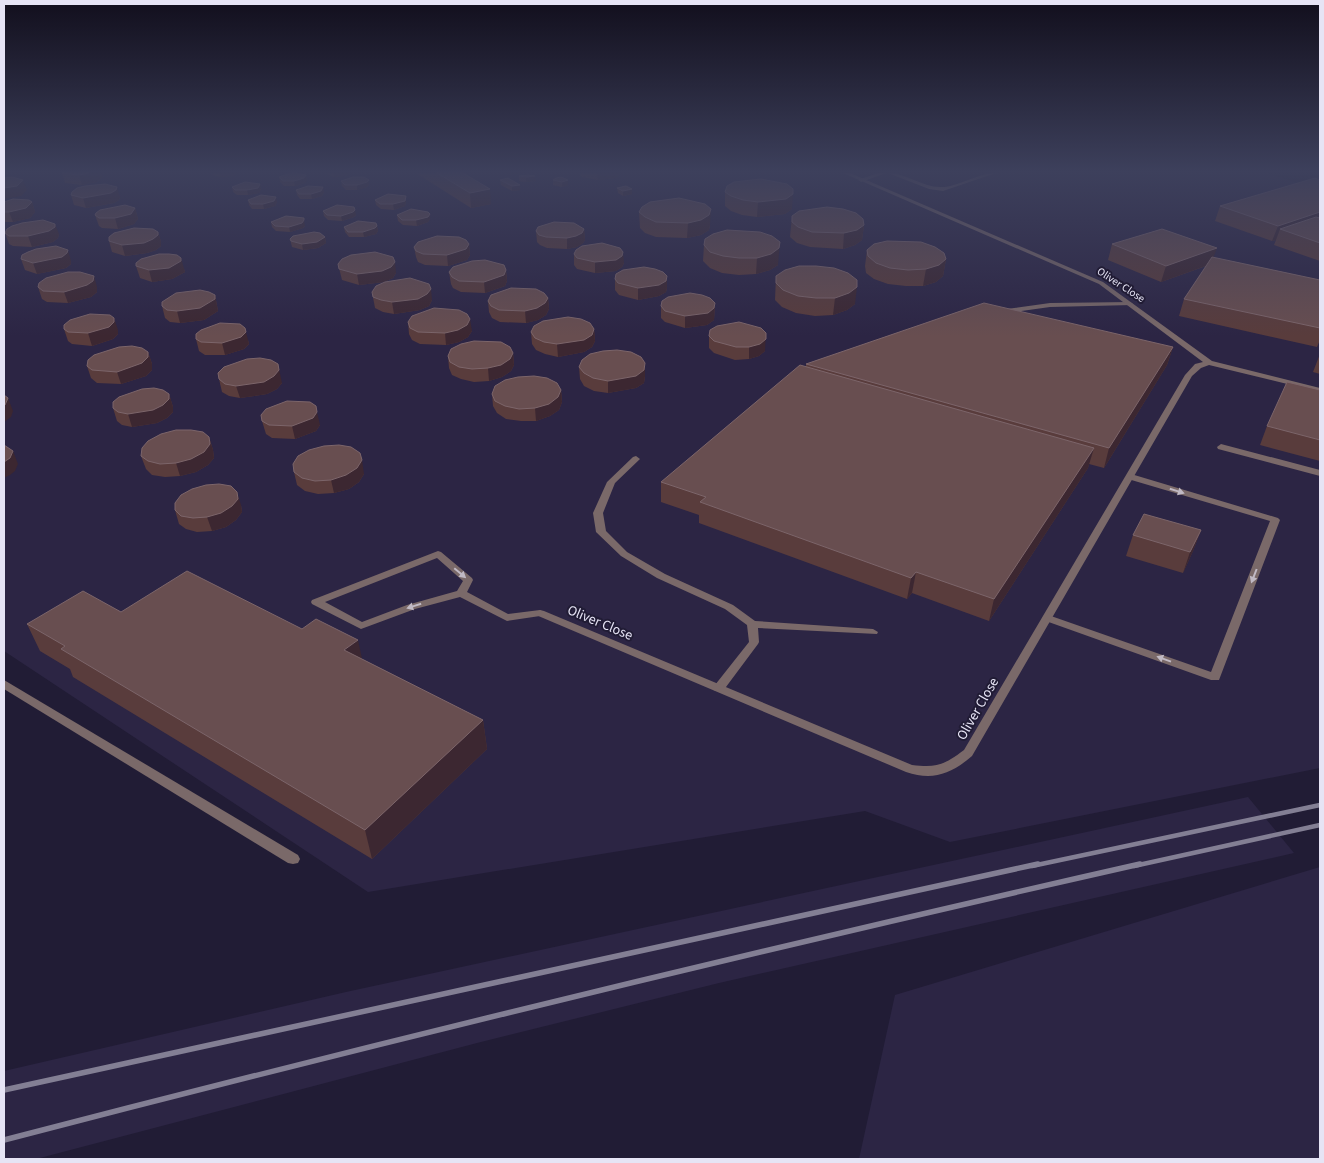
<svg xmlns="http://www.w3.org/2000/svg" width="1324" height="1163" font-family="'Source Sans 3',sans-serif">
  <rect width="100%" height="100%" fill="#211c35"/>
  <g fill="#2c2544">
    <polygon points="4,173 1266,173 1320,190 1320,768 950,842 865,811 368,892 4,651"/>
    <polygon points="1248,797 1294,853 719,983 477,1043 36,1159 4,1159 4,1071 346,992"/>
    <polygon points="1320,867 1320,1159 859,1159 895,995"/>
  </g>
  <g fill="none" stroke-linecap="round" stroke-linejoin="round">
    <g fill="#7a6969" fill-rule="evenodd">
      <polygon points="878,173 886,173 861,182 858,180"/>
      <path d="M888,173C906,173 922,187 940,187C957,188 977,173 996,173L943,191L929,189Z"/>
      <polygon points="1130,302 1133,304 1132,305 1050,307 999,314 996,312 999,310 1050,303"/>
      <polygon points="1221,444 1320,470 1320,476 1218,449 1217,447"/>
      <polygon points="636,456 640,459 615,483 603,513 606,531 627,552 665,574 733,605 755,621 873,629 878,632 877,634 758,628 759,642 758,644 723,691 715,691 713,688 715,685 749,642 747,625 725,609 657,578 621,556 596,532 593,513 607,482 633,457"/>
      <polygon points="1131,474 1278,518 1280,520 1219,680 1211,680 1043,620 1042,618 1047,615 1051,616 1211,672 1270,521 1128,479 1127,477"/>
      <path d="M438,551L441,552L472,578L473,580L467,592L508,614L540,610L545,613L540,616L507,621L460,597L415,609L361,629L312,604L311,602L312,600ZM437,558L463,581L457,591L407,605L362,622L325,602Z"/>
    </g>
    <g fill="#7a6969" fill-rule="evenodd">
      <path d="M843,173H850L1103,282L1212,361L1320,388V392L1209,365L1201,368L1192,376L972,756C951,774 933,781 906,772L536,615L535,613L540,610L544,611L912,765C937,768 944,765 964,750L1185,375L1195,364L1203,362L1099,284Z"/>
      <polygon points="4,680 298,855 300,859 298,863 293,864 288,863 4,689"/>
    </g>
    <g stroke="#837f94" stroke-width="4.5">
      <polyline points="1032,866 1320,805"/>
      <polyline points="1134,866 1320,825"/>
    </g>
    <g stroke="#837f94" stroke-width="5.5">
      <polyline points="4,1090 1038,864"/>
      <path d="M4,1140C381,1042 760,950 1140,864"/>
    </g>
  </g>
  <g fill="#593c3c">
    <polygon points="62,173 100,173 102,177 97,182 82,185 65,183"/>
    <polygon points="212,173 237,173 232,176 220,177 213,175"/>
    <polygon points="325,173 351,173 345,176 334,177"/>
    <polygon points="416,173 463,173 491,204 471,208"/>
    <polygon points="579,173 621,173 616,178 598,180 582,177"/>
    <polygon points="306,175 307,180 305,183 295,186 284,186 280,182 279,177"/>
    <polygon points="528,175 536,181 526,182 519,181 519,176"/>
    <polygon points="369,180 369,185 367,187 357,190 346,190 342,186 341,181"/>
    <polygon points="500,180 520,190 512,191 501,185"/>
    <polygon points="553,180 568,180 568,185 562,187 553,185"/>
    <polygon points="1320,180 1320,261 1274,245 1276,240 1272,241 1215,221 1220,206"/>
    <polygon points="232,187 261,189 259,193 248,195 237,195 233,192"/>
    <polygon points="617,188 632,189 632,194 623,196 618,193"/>
    <polygon points="296,190 324,192 322,196 312,199 300,199 297,195"/>
    <polygon points="725,192 792,209 785,214 757,217 742,215 731,211 725,206"/>
    <polygon points="71,195 120,197 119,200 114,203 86,208 74,205"/>
    <polygon points="406,196 406,202 405,206 394,210 381,209 376,205 375,200"/>
    <polygon points="248,200 277,202 275,206 264,209 252,209 249,205"/>
    <polygon points="4,202 32,202 35,212 30,218 13,222 4,222"/>
    <polygon points="135,208 138,219 134,224 118,229 102,228 99,226 95,215"/>
    <polygon points="323,211 356,215 354,217 342,221 328,220 324,216"/>
    <polygon points="639,212 710,225 709,230 701,235 687,238 656,237 645,233 640,228"/>
    <polygon points="397,215 430,219 428,222 417,226 403,225 398,221"/>
    <polygon points="792,216 864,225 862,240 855,245 843,249 810,247 797,243 790,237"/>
    <polygon points="271,222 305,226 303,228 290,232 276,231 272,227"/>
    <polygon points="377,226 378,231 376,234 364,237 349,237 345,232 344,227"/>
    <polygon points="584,229 585,240 583,243 577,247 567,249 547,248 540,245 537,242 536,231"/>
    <polygon points="158,232 161,242 161,246 156,250 147,253 125,256 112,252 109,241"/>
    <polygon points="5,233 59,234 58,238 53,242 32,247 13,246 9,244"/>
    <polygon points="713,234 778,265 770,270 756,274 739,275 722,273 710,268 703,261 704,245"/>
    <polygon points="325,237 326,243 318,248 303,250 292,247 290,239"/>
    <polygon points="469,244 470,255 467,260 448,266 425,265 418,262 416,257 414,247"/>
    <polygon points="1112,244 1214,258 1320,280 1320,340 1317,347 1179,316 1184,299 1206,266 1161,282 1108,260"/>
    <polygon points="867,250 946,259 943,276 936,282 923,286 906,286 888,284 874,279 866,273 865,266"/>
    <polygon points="574,254 624,263 622,267 616,271 595,273 577,269 574,265"/>
    <polygon points="21,259 71,261 71,264 66,268 37,274 25,270"/>
    <polygon points="338,264 396,273 393,278 384,282 359,285 342,280"/>
    <polygon points="136,266 184,269 185,272 172,279 152,282 140,278"/>
    <polygon points="506,270 507,281 505,286 485,293 461,292 453,288 451,284 449,272"/>
    <polygon points="776,276 855,304 847,310 833,315 815,316 796,313 782,307 775,300"/>
    <polygon points="615,279 667,288 666,292 659,296 638,300 619,295 615,290"/>
    <polygon points="38,287 97,287 97,292 91,297 68,303 47,302 42,299"/>
    <polygon points="372,292 432,300 429,306 420,310 394,314 383,312 375,308"/>
    <polygon points="215,295 218,311 204,320 180,323 170,322 165,318 162,306"/>
    <polygon points="548,298 549,309 546,315 538,320 526,323 500,322 492,318 489,312 488,301"/>
    <polygon points="715,303 714,320 707,325 685,328 665,322 661,318 661,306"/>
    <polygon points="408,322 472,331 468,337 459,342 446,345 420,344 412,340 409,334"/>
    <polygon points="64,329 118,330 118,334 113,339 92,346 72,344 68,341"/>
    <polygon points="594,329 595,341 592,347 584,352 558,357 545,354 536,350 532,344 531,332"/>
    <polygon points="709,336 765,351 759,356 749,359 735,360 714,353 709,348"/>
    <polygon points="196,339 248,340 249,344 244,349 225,355 205,355 199,351"/>
    <polygon points="1173,347 1167,365 1104,468 1089,464 1088,468 989,621 912,593 907,599 699,523 699,515 661,502 661,482 806,367 806,364"/>
    <polygon points="148,352 152,364 152,370 146,376 121,384 97,383 91,378 87,366"/>
    <polygon points="513,353 514,365 511,371 502,377 489,381 474,382 461,379 452,375 449,368 448,356"/>
    <polygon points="1320,354 1320,374 1313,372"/>
    <polygon points="579,367 645,376 644,383 636,388 608,393 594,391 584,386 580,379"/>
    <polygon points="219,379 282,383 277,389 267,394 240,398 229,396 222,392"/>
    <polygon points="561,390 562,402 559,410 550,416 536,421 521,421 506,419 497,413 493,406 492,394"/>
    <polygon points="1320,390 1320,461 1260,445 1267,426"/>
    <polygon points="169,394 173,407 173,412 167,418 157,423 132,427 122,425 117,421 113,408"/>
    <polygon points="262,421 320,425 316,431 295,439 272,438 266,434"/>
    <polygon points="209,437 213,450 214,458 208,465 196,472 180,476 165,477 152,475 146,469 141,456"/>
    <polygon points="294,472 364,474 359,482 349,489 334,493 318,494 305,491 297,485"/>
    <polygon points="241,505 242,512 236,520 226,527 212,531 197,532 186,529 179,524 175,510"/>
    <polygon points="1201,530 1193,551 1183,573 1126,556 1133,535"/>
    <polygon points="121,612 362,659 483,720 487,749 372,859 73,677 70,669 40,651 27,624"/>
  </g>
  <g fill="#3c2731">
    <polygon points="89,173 100,173 102,177 97,182 82,185 79,175"/>
    <polygon points="219,173 237,173 232,176 220,177"/>
    <polygon points="333,173 351,173 345,176 334,177"/>
    <polygon points="509,173 524,173 510,175"/>
    <polygon points="597,173 621,173 616,178 598,180"/>
    <polygon points="306,175 307,180 305,183 295,186 294,181"/>
    <polygon points="535,176 536,181 526,182 526,177"/>
    <polygon points="23,180 27,190 21,196 4,199 4,188"/>
    <polygon points="369,180 369,185 367,187 357,190 357,185"/>
    <polygon points="568,180 568,185 562,187 562,182"/>
    <polygon points="260,184 261,189 259,193 248,195 247,190"/>
    <polygon points="520,185 520,190 512,191 512,186"/>
    <polygon points="117,187 120,197 119,200 114,203 86,208 83,198"/>
    <polygon points="323,187 324,192 322,196 312,199 311,194"/>
    <polygon points="490,189 491,204 471,208 470,193"/>
    <polygon points="632,189 632,194 623,196 623,191"/>
    <polygon points="793,194 792,209 785,214 757,217 758,202"/>
    <polygon points="406,196 406,202 405,206 394,210 393,204"/>
    <polygon points="276,197 277,202 275,206 264,209 263,204"/>
    <polygon points="32,202 35,212 30,218 13,222 9,212"/>
    <polygon points="135,208 138,219 134,224 118,229 115,218"/>
    <polygon points="711,209 710,225 709,230 701,235 687,238 688,223"/>
    <polygon points="355,210 356,215 354,217 342,221 341,216"/>
    <polygon points="1320,212 1320,221 1280,229 1276,240 1272,241 1278,226"/>
    <polygon points="430,214 430,219 428,222 417,226 416,220"/>
    <polygon points="304,220 305,226 303,228 290,232 289,227"/>
    <polygon points="55,224 59,234 58,238 53,242 32,247 28,236"/>
    <polygon points="864,225 862,240 855,245 843,249 844,233"/>
    <polygon points="377,226 378,231 376,234 364,237 363,232"/>
    <polygon points="584,229 585,240 583,243 577,247 567,249 567,238"/>
    <polygon points="158,232 161,242 161,246 156,250 147,253 125,256 122,245"/>
    <polygon points="325,237 326,243 318,248 303,250 302,244"/>
    <polygon points="780,242 778,265 770,270 756,274 757,258"/>
    <polygon points="469,244 470,255 467,260 448,266 447,255"/>
    <polygon points="1217,248 1211,264 1161,282 1166,266"/>
    <polygon points="68,250 71,261 71,264 66,268 37,274 33,263"/>
    <polygon points="623,252 624,263 622,267 616,271 595,273 595,262"/>
    <polygon points="181,258 185,272 172,279 152,282 149,270"/>
    <polygon points="946,259 943,276 936,282 923,286 926,269"/>
    <polygon points="395,262 396,273 393,278 384,282 359,285 357,274"/>
    <polygon points="506,270 507,281 505,286 485,293 484,282"/>
    <polygon points="94,276 97,287 97,292 91,297 68,303 64,292"/>
    <polygon points="667,276 667,288 666,292 659,296 638,300 638,288"/>
    <polygon points="857,287 855,304 847,310 833,315 835,298"/>
    <polygon points="431,289 432,300 429,306 420,310 394,314 392,302"/>
    <polygon points="215,295 218,311 204,320 180,323 177,311"/>
    <polygon points="548,298 549,309 546,315 538,320 526,323 525,311"/>
    <polygon points="715,303 714,320 707,325 685,328 685,316"/>
    <polygon points="114,318 118,330 118,334 113,339 92,346 88,333"/>
    <polygon points="470,319 472,331 468,337 459,342 446,345 445,333"/>
    <polygon points="245,328 249,344 244,349 225,355 222,343"/>
    <polygon points="594,329 595,341 592,347 584,352 558,357 557,344"/>
    <polygon points="766,333 765,351 759,356 749,359 749,347"/>
    <polygon points="1173,347 1167,365 1104,468 1109,448"/>
    <polygon points="148,352 152,364 152,370 146,376 121,384 117,372"/>
    <polygon points="513,353 514,365 511,371 502,377 489,381 488,368"/>
    <polygon points="645,363 645,376 644,383 636,388 608,393 608,381"/>
    <polygon points="278,364 282,383 277,389 267,394 240,398 236,386"/>
    <polygon points="561,390 562,402 559,410 550,416 536,421 535,408"/>
    <polygon points="169,394 173,407 173,412 167,418 157,423 132,427 128,414"/>
    <polygon points="8,398 13,411 11,417 4,422 4,406"/>
    <polygon points="317,412 320,425 316,431 295,439 292,426"/>
    <polygon points="209,437 213,450 214,458 208,465 196,472 180,476 176,463"/>
    <polygon points="1094,448 1088,468 989,621 994,599"/>
    <polygon points="13,451 18,464 15,471 10,475 4,478 4,462"/>
    <polygon points="362,460 364,474 359,482 349,489 334,493 331,480"/>
    <polygon points="237,492 241,505 242,512 236,520 226,527 212,531 207,517"/>
    <polygon points="1201,530 1193,551 1183,573 1190,552"/>
    <polygon points="916,572 912,593 907,599 911,578"/>
    <polygon points="358,640 364,668 344,650"/>
    <polygon points="483,720 487,749 372,859 365,830"/>
  </g>
  <g fill="#684e50" stroke="#7c656a">
    <polygon points="62,173 89,173 79,175"/>
    <polygon points="291,173 295,173 306,175 304,178 294,181 283,181 279,177"/>
    <polygon points="437,173 463,173 490,189 470,193"/>
    <polygon points="528,175 535,176 526,177 519,176"/>
    <polygon points="12,177 23,180 17,186 4,188 4,178"/>
    <polygon points="353,177 364,177 369,180 367,182 357,185 345,185 341,181"/>
    <polygon points="561,177 568,180 562,182 553,180 556,178"/>
    <polygon points="508,178 520,185 512,186 500,180"/>
    <polygon points="1315,178 1320,180 1320,212 1278,226 1220,206"/>
    <polygon points="761,179 787,184 793,189 793,194 786,199 758,202 743,200 731,196 725,192 727,186 734,182"/>
    <polygon points="245,182 260,184 258,188 247,190 235,190 232,187"/>
    <polygon points="105,184 117,187 116,190 111,193 83,198 71,195 72,192 77,188 85,186"/>
    <polygon points="308,186 323,187 321,191 311,194 299,194 296,190"/>
    <polygon points="626,186 632,189 623,191 617,188"/>
    <polygon points="388,194 406,196 405,201 393,204 380,204 375,200"/>
    <polygon points="261,195 276,197 274,201 263,204 251,204 248,200"/>
    <polygon points="679,198 705,204 711,209 709,215 701,220 688,223 656,222 645,217 639,212 642,207 650,202"/>
    <polygon points="13,199 29,200 32,202 26,208 9,212 4,212 4,202"/>
    <polygon points="125,205 135,208 131,214 115,218 99,218 95,215 96,213 100,210"/>
    <polygon points="337,205 354,207 355,210 353,212 341,216 327,215 323,211"/>
    <polygon points="827,207 843,209 856,213 863,219 864,225 857,230 844,233 812,232 798,227 792,222 792,216 799,211"/>
    <polygon points="411,209 428,212 430,214 428,217 416,220 402,220 397,215"/>
    <polygon points="286,216 304,218 304,220 302,223 289,227 275,226 271,222"/>
    <polygon points="1316,217 1320,218 1320,243 1280,229"/>
    <polygon points="43,220 55,224 55,227 49,231 28,236 9,236 5,233 7,229 12,226 22,223"/>
    <polygon points="358,221 376,223 377,226 375,228 363,232 348,232 344,227"/>
    <polygon points="554,222 574,223 584,229 582,233 576,236 567,238 546,237 539,235 536,231 538,227"/>
    <polygon points="134,228 153,229 158,232 158,235 153,239 144,243 122,245 109,241 109,237 114,233"/>
    <polygon points="1162,229 1217,248 1166,266 1112,244"/>
    <polygon points="727,230 760,232 772,236 780,242 779,248 771,254 757,258 739,258 723,256 710,252 704,245 705,239 713,234"/>
    <polygon points="314,232 320,233 325,237 317,242 302,244 291,241 290,239 293,236"/>
    <polygon points="437,236 459,237 466,240 469,244 466,249 447,255 423,254 416,251 414,247 418,242"/>
    <polygon points="887,241 921,242 935,247 944,253 946,259 939,265 926,269 908,270 890,268 876,263 868,256 867,250 874,244"/>
    <polygon points="602,243 620,248 623,252 622,256 616,260 595,262 577,258 574,254 576,250 582,246"/>
    <polygon points="56,246 68,250 67,253 62,257 33,263 21,259 22,255 28,252 36,249"/>
    <polygon points="375,252 393,257 395,262 391,267 382,271 357,274 339,269 338,264 342,259 351,255"/>
    <polygon points="159,254 169,254 177,255 181,258 181,261 169,268 149,270 136,266 136,263 141,259"/>
    <polygon points="1212,257 1320,280 1320,328 1184,299"/>
    <polygon points="485,260 504,265 506,270 504,275 484,282 459,281 452,277 449,272 453,267 472,261"/>
    <polygon points="799,266 816,266 834,268 848,273 857,280 857,287 849,293 835,298 816,298 798,296 783,290 776,283 776,276 785,270"/>
    <polygon points="644,267 655,269 663,272 667,276 666,281 659,285 638,288 618,283 615,279 616,274 623,270"/>
    <polygon points="68,272 80,272 94,276 93,281 87,285 64,292 43,291 38,287 39,283 46,278"/>
    <polygon points="410,278 429,284 431,289 427,294 418,299 392,302 381,300 373,297 372,292 376,286 385,282"/>
    <polygon points="511,288 536,289 544,293 548,298 545,303 537,308 525,311 499,310 491,306 488,301 491,295"/>
    <polygon points="200,290 209,292 215,295 215,299 200,308 177,311 167,310 162,306 162,302 176,293"/>
    <polygon points="690,293 702,295 710,298 715,303 714,308 708,313 685,316 665,311 661,306 662,301 668,297"/>
    <polygon points="984,303 1173,347 1109,448 806,364"/>
    <polygon points="434,308 459,310 467,314 470,319 467,325 458,330 445,333 418,332 410,328 408,322 412,316"/>
    <polygon points="90,314 110,315 114,318 114,322 109,327 88,333 68,332 64,329 64,325 70,320"/>
    <polygon points="568,317 581,319 590,323 594,329 592,335 584,340 557,344 544,342 535,338 531,332 534,326 543,321"/>
    <polygon points="739,322 761,328 766,333 766,339 760,344 749,347 736,347 714,341 709,336 710,330 717,326"/>
    <polygon points="220,323 240,324 245,328 246,332 241,337 222,343 201,342 196,339 196,334 201,330"/>
    <polygon points="474,341 501,342 510,347 513,353 510,359 501,365 488,368 472,369 459,367 450,362 448,356 451,349 461,344"/>
    <polygon points="132,346 142,348 148,352 148,357 142,363 117,372 92,370 87,366 88,360 94,355 119,347"/>
    <polygon points="617,350 631,352 641,357 645,363 644,370 636,376 608,381 593,378 584,373 579,367 582,360 590,354 603,351"/>
    <polygon points="260,358 271,360 278,364 279,370 274,376 264,382 236,386 225,384 219,379 218,373 224,367 247,359"/>
    <polygon points="800,365 1094,448 994,599 916,572 911,578 700,502 706,497 661,482"/>
    <polygon points="534,376 547,378 557,383 561,390 558,397 549,404 535,408 519,409 505,406 495,401 492,394 495,386 505,380 518,377"/>
    <polygon points="1287,382 1320,390 1320,440 1267,426"/>
    <polygon points="154,388 163,390 169,394 169,399 163,405 153,410 128,414 118,412 113,408 113,402 119,397 142,389"/>
    <polygon points="4,395 8,398 5,405 4,406"/>
    <polygon points="287,401 310,402 316,406 317,412 313,418 292,426 269,425 262,421 261,415 266,409"/>
    <polygon points="176,430 191,430 203,432 209,437 210,444 204,452 191,459 176,463 160,464 148,461 141,456 142,448 148,441 161,434"/>
    <polygon points="4,445 13,451 10,458 4,462"/>
    <polygon points="339,445 351,447 360,453 362,460 357,468 346,475 331,480 315,481 302,478 294,472 293,464 298,456 309,450 324,446"/>
    <polygon points="219,484 231,486 237,492 238,499 232,506 221,513 207,517 193,518 181,516 175,510 175,503 181,495 192,489 206,485"/>
    <polygon points="1144,514 1201,530 1190,552 1133,535"/>
    <polygon points="187,571 302,629 316,619 358,640 344,650 483,720 365,830 61,649 65,646 27,624 83,591 121,612"/>
  </g>
  <defs><path id="oneway-solid" d="M-6-.8H1V-3.2L6.5 0L1 3.2V.8H-6Z" transform="scale(1.25)"/></defs>
  <g fill="#c0b9c4">
    <use href="#oneway-solid" transform="translate(1177 491) rotate(17)"/>
    <use href="#oneway-solid" transform="translate(460 573) rotate(40)"/>
    <use href="#oneway-solid" transform="translate(1254 576) rotate(111)"/>
    <use href="#oneway-solid" transform="translate(414 606) rotate(163)"/>
    <use href="#oneway-solid" transform="translate(1164 659) rotate(-160)"/>
  </g>
  <linearGradient id="sky" x2="0" y2="1"><stop stop-color="#120f1d"/><stop offset="0.51" stop-color="#3d405c"/><stop offset="1" stop-color="#3d405c" stop-opacity="0"/></linearGradient>
  <rect width="1324" height="336" fill="url(#sky)"/>
  <g text-anchor="middle" dominant-baseline="central" stroke-width="4" stroke-linejoin="round" paint-order="stroke">
    <g font-size="11" fill="#e6e4f5" stroke="#211c35">
      <text transform="translate(1121 285) rotate(33)">Oliver Close</text>
    </g>
    <g font-size="14" fill="#e6e4f5" stroke="#211c35">
      <text transform="translate(600 623) rotate(23)">Oliver Close</text>
      <text transform="translate(978 709) rotate(-60)">Oliver Close</text>
    </g>
  </g>
  <rect width="1324" height="1163" fill="none" stroke="#e6e4f5" stroke-width="10"/>
</svg>
